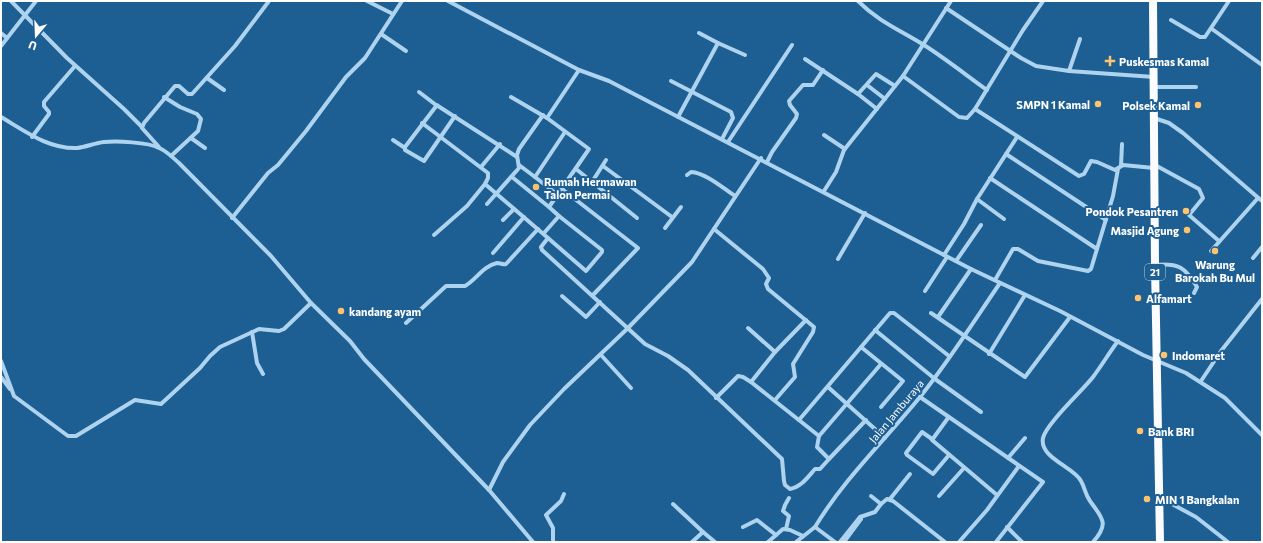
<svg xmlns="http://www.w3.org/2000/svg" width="1263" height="543" font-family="Commissioner,sans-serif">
  <rect width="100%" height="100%" fill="#1d5e93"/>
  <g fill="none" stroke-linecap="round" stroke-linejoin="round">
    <g stroke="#aed3ee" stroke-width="4">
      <polyline points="11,1 67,58 124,109 142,127"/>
      <polyline points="367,1 393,14"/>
      <polyline points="448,1 579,70"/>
      <path d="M858,1C879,22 900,30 924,45C946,59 966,75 987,90"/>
      <polyline points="946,8 1021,58 1036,66 1069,71 1154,77"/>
      <polyline points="1171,20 1200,37 1205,37 1229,1"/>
      <polyline points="1212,29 1262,65"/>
      <polyline points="1,33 7,38"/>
      <polyline points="699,33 718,43"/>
      <polyline points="381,34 406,51"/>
      <polyline points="1,46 36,1"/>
      <polyline points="805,59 858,94 876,74 895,86"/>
      <polyline points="1069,71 1080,39"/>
      <polyline points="903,76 959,117 967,118 975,109 1023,30 1043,1"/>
      <polyline points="207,78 224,90"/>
      <polyline points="671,81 731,112 733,118 722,139"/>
      <polyline points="867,85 885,99"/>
      <polyline points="1155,87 1196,87"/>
      <polyline points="419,92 436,105"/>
      <polyline points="858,94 877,109"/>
      <polyline points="164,97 180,107 197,114 201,119 198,131 171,156"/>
      <polyline points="511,97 547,118 579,70 609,81 971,269 1060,311 1143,355 1186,373 1225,398 1262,435"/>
      <polyline points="975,109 1079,176 1084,174 1091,161 1097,162 1115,170 1123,165 1154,168"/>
      <polyline points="455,116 424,161 405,150 405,147 437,105 438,106 517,157"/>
      <path d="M1,117C25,131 48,149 77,148C86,147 95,143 104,142C117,141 148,142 159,148C167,151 173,158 179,163L271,256L311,303L350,341L364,359L489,490L503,462L530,425L564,389L627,329L692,262L761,158"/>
      <polyline points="678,117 718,43 745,55"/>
      <polyline points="1154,118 1169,123 1183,133 1262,201"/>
      <path d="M422,123L488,173V178L485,184L548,238L541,247L542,250L645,344L668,356L688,370L782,459L784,481L785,485L790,489C801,487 808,477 815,469H820L829,459L817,447L819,436L881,364"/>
      <polyline points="824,135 845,149"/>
      <polyline points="32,137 49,114 49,112 44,106 44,102 75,66"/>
      <polyline points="191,138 205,148"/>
      <polyline points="393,140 405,148"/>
      <polyline points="728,142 792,45"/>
      <polyline points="159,147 142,128 144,123 175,86 179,86 188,94 192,94 235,46 269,1"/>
      <polyline points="1006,154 1106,220"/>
      <polyline points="767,162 772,152 796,118 797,114 790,105 789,101 803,85 813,85 823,70"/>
      <polyline points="519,165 535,177"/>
      <polyline points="1155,165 1199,189 1203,198 1189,215 1219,241"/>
      <polyline points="603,166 672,217"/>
      <polyline points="1121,166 1122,144"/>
      <polyline points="481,167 500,144"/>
      <polyline points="576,169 637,218"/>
      <path d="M687,175L691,172C706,173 723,188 735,196"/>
      <polyline points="512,177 549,207"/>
      <polyline points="990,178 1097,249 1113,196 1118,169"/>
      <polyline points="592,182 606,160"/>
      <polyline points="562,189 638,248 593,295"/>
      <polyline points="824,191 836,172 844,150 903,76 951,1"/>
      <polyline points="558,195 535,177 565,132"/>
      <polyline points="977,199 1004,219"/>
      <polyline points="487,204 519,168 517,155 519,149 543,115"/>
      <polyline points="232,218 268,173 278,165 306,131 346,77 365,58 402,1"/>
      <polyline points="503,220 514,209"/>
      <polyline points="665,228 681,207"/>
      <polyline points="714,229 763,269 769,278 766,284 768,289 814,327 813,332 793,364 795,377 775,400"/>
      <polyline points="544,233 559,216 549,207 589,149 547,118"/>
      <polyline points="434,235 467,206 485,184"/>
      <polyline points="548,238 586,271 602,252 602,250 559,216"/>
      <polyline points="1211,251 1258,198"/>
      <polyline points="493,253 524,217"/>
      <polyline points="944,255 964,224 977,199 1017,137"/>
      <polyline points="1253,258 1262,247"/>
      <polyline points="838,259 865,213"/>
      <polyline points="956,261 981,225"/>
      <path d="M1155,265C1179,263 1185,267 1197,287L1194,293"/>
      <polyline points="995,280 1013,249 1018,249 1038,261 1088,271 1091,269 1097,249"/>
      <polyline points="925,291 947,257"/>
      <polyline points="562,296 586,317 600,302"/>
      <polyline points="931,313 1025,377 1070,317"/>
      <polyline points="938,317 971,269"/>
      <path d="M406,323L446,286H465C476,280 483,266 497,263C501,263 503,265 506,264L538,229"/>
      <polyline points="875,330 935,379 981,412"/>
      <polyline points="252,332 257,363 263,374"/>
      <polyline points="861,347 903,381 881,407"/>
      <polyline points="775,352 806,320"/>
      <polyline points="989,354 1025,295"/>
      <polyline points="601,355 631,388"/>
      <polyline points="1,361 14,396 68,436 76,436 135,400 161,404 200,368 210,356 220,347 259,329 279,331 284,329 311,303"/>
      <polyline points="1,377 10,389"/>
      <polyline points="1201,381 1221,351 1262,299"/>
      <polyline points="751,382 819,436"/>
      <polyline points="828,387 885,438"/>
      <polyline points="920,397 1043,482 996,542"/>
      <polyline points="716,398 738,376 743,377 751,382 775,352 748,328"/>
      <polyline points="948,418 932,440 997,495"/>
      <polyline points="799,420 890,313 894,313 949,356"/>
      <polyline points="932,439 922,432 906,453 907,455 933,474 949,455"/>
      <polyline points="1008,458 1025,438"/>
      <polyline points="829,459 866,420"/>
      <polyline points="489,490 533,542"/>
      <polyline points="871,496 881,504"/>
      <polyline points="939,496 964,468"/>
      <polyline points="1159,497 1196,517 1228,542"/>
      <polyline points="890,499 910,474"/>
      <polyline points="673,504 703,532"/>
      <polyline points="743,527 757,520 776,535"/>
      <polyline points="1007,527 1022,542"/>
      <polyline points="786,529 789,516 783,511 785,505 789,498"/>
      <polyline points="553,542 553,528 546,515 561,501 564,494"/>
      <polyline points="692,542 703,532 715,542"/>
      <polyline points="768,542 783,529 790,530 803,536"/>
      <polyline points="796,542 815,527"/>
      <path d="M835,542L815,527C844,479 885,440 920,397C949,361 974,321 1000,283"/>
      <polyline points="840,542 860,517 875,512 881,504 887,499 893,501 945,542"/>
      <polyline points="844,542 861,519"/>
      <polyline points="959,542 987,510 1019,466"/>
      <path d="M1093,542C1110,523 1102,518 1090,501C1085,494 1085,488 1081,481C1074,467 1039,458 1043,438C1046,424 1083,390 1093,377C1102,365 1109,353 1118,341"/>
    </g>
    <polyline stroke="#fafcff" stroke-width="8" points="1153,1 1155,265 1160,542"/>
  </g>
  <g fill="#fec36d" stroke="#1d5e93" stroke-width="1.5">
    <path d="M1108 55h4v4h4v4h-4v4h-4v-4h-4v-4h4z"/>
    <circle cx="1098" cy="104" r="4"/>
    <circle cx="1198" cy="105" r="4"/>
    <circle cx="536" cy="187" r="4"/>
    <circle cx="1186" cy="211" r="4"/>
    <circle cx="1187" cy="230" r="4"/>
    <circle cx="1215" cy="251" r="4"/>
    <circle cx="1138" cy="298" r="4"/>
    <circle cx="341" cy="311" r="4"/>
    <circle cx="1164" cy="355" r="4"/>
    <circle cx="1140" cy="431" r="4"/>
    <circle cx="1147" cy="499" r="4"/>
  </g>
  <g text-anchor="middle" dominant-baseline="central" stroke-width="4" stroke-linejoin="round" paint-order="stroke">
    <rect fill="#1d5e93" stroke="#bbcfdf" stroke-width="1" x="1145" y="264" width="20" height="16" rx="3"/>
    <g font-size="10" font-weight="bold" fill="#fff">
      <text x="1155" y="272">21</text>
    </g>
    <g font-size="11" font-weight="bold" fill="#fff" stroke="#1d5e93" text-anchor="start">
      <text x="1119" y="61">Puskesmas Kamal</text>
      <text x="1090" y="104" text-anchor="end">SMPN 1 Kamal</text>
      <text x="1190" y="105" text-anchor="end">Polsek Kamal</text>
      <text x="544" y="181">Rumah Hermawan<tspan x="544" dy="13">Talon Permai</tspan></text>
      <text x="1178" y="211" text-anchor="end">Pondok Pesantren</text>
      <text x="1179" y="230" text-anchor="end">Masjid Agung</text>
      <text x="1215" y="264" text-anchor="middle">Warung<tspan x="1215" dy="13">Barokah Bu Mul</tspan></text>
      <text x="1146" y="298">Alfamart</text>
      <text x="349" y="311">kandang ayam</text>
      <text x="1172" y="355">Indomaret</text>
      <text x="1148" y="431">Bank BRI</text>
      <text x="1155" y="499">MIN 1 Bangkalan</text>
    </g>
    <g font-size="11" fill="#fff" stroke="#1d5e93">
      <text transform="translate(896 411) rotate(-50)">Jalan Jamburaya</text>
    </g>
  </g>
  <rect width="1263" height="543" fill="none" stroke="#ffffff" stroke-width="4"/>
  <g transform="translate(36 36) rotate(199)" stroke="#1d5e93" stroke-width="3" paint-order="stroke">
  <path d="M0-3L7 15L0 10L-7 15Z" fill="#ffffff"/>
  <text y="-6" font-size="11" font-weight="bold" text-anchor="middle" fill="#ffffff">U</text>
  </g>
</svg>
